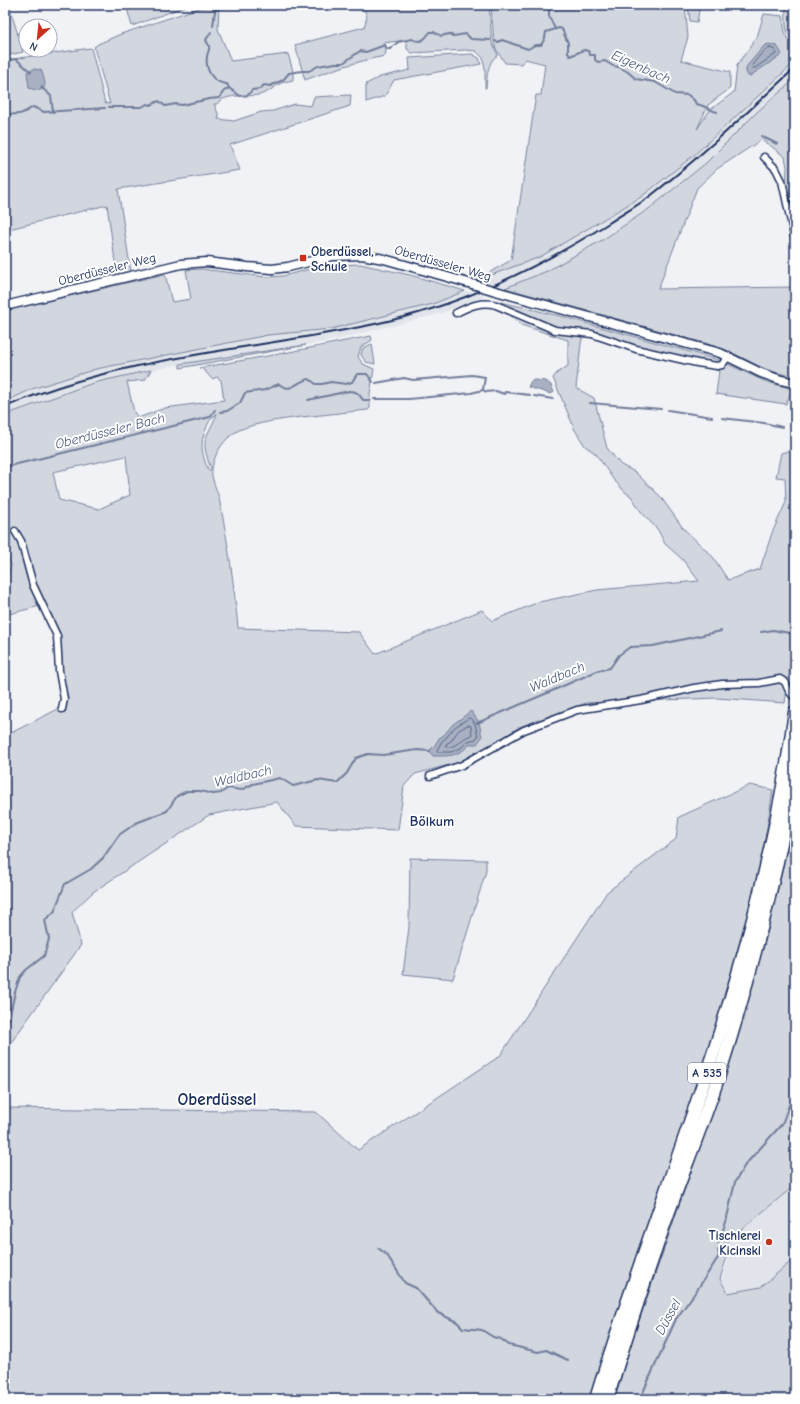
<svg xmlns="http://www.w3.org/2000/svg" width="800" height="1404" font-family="'Comic Neue',sans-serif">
  <rect width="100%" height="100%" fill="#f1f2f5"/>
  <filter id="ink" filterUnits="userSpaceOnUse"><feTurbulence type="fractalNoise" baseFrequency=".025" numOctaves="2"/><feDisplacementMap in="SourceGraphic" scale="8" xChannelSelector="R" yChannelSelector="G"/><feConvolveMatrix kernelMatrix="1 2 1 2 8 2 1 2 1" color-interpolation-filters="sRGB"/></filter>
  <g filter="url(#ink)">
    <g fill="#e1e4ea">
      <polygon points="795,62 795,79 757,112 706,163 650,208 604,239 547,271 505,288 475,281 540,257 641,197 693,156"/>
      <polygon points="465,291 485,296 442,313 335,340 297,347 180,364 93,383 5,415 5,402 32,389 96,369 268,335 298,331 433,304"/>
      <polygon points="795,1185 795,1258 761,1287 728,1293 722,1278 728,1260 726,1243"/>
    </g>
    <g fill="#d2d6df" stroke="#76829e" fill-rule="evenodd">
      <polygon points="5,5 9,5 23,52 5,56"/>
      <polygon points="126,5 189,5 132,26"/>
      <path d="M208,5H219L218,29L231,61L288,54L293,71V80C290,81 287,81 284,82C275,85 271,92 259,95C247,97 225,93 217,104H214L219,116L218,119L234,121L261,112L273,111L295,104L311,106L314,97L351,95L350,106L230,145L240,170L118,189L131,272L117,275L107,205L5,230V60L91,48L105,103L110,104L94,47L98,44L121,34Z"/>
      <path d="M348,5H489L492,43L498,55C487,61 487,78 486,88H485V70L483,58L476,51L465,50L412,53L407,49V40L383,43L386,51L385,56C358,61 331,70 305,80L295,45L364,27L367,17L363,6L348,7Z"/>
      <path d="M491,5H685L688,37L681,60L730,72V88L728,90L708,105L697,129L710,110L734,92L737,65L757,37L764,14L783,16C784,29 784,38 795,46V62L693,156L641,197L540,257L475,281L511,260L536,95H541L545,64L525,59L521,64L505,63L496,49L494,42Z"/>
      <polygon points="688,5 700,5 697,22 690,21"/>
      <path d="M786,5H795V42C783,33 786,19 786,5Z"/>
      <polygon points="472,54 479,58 481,64 394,80 385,96 366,102 366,84 380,77 410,70 409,58"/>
      <polygon points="795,79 795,230 786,186 787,167 785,157 771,146 761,140 717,169 697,188 658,289 795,287 795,377 766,370 729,351 705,343 505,288 547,271 604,239 650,208 706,163 757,112"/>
      <polygon points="360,264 410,275 465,291 433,304 331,329 268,335 96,369 32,389 5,402 5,311 165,274 172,302 191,299 186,270 201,269 266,277 283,276 310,269 337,265"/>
      <path d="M493,300L564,317L719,360L764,381L792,389L786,404L716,394L719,371L584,329L581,344L576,388L594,398L607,448L621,465L635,472L660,496L683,528L713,557L728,580L760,569L772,533L786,502L785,478L776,477L781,453L795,449V627L785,703L717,698L586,703L519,727L487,748V755L415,774L404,786L398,830L296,826L277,802L209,815L93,892L72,912L81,945L5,1051V736L62,707L56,642L40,606L5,615V587L11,565L5,550V415L93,383L151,370L145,380L127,382L134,412L138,418L165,408L224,400L221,380L217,377L212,379L203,369L199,368L279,354L371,336L372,340L361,347L358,357L363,364L374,369L370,394V408L368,410C346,412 324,415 301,417C280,420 259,422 239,430C225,437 214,453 212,469C210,476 217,490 219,498C228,541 234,584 238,628L359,632L375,654L482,610L492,621L539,602L597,590L699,581L682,559L665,544L658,530L642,513L631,496L625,492L613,479L596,454L585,446L575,430L553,378L557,373L568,366V340L521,325ZM217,414C205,442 200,438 211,469L209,471C202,456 199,444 206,429C208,423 211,417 217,414ZM126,456L130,495L99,509L59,500L53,472Z"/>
      <polygon points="372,344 375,364 366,362 361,355 363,348"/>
      <polygon points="306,345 180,368 180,364"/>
      <polygon points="750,785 773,790 761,865 747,922 714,1036 609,1337 590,1399 5,1399 5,1108 316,1112 358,1150 500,1056 607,892 676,839 679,817"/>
      <polygon points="795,804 795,1185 724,1244 726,1260 720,1279 728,1293 761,1287 795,1258 795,1399 615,1399 629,1350 709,1119"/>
      <polygon points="410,858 486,860 486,871 453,979 403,974 409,927"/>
    </g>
    <g fill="#a8b0c2" stroke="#707c9a">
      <polygon points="769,44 777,46 782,54 780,56 750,76 748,76 746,72 746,67 764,46"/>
      <path d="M34,69L41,70C47,84 48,95 29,88L27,72Z"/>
      <polygon points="535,380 546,381 551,385 554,392 551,394 528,387 531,381"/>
      <path d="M471,711L479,722L482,737L477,744H470C458,757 449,756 433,756L429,751L435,745L439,738L444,735L452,725Z"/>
    </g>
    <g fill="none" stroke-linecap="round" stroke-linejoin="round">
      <g stroke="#536386" stroke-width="1">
        <path d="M770,48L775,50L776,54L755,68H753L752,65C757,59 763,50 770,48Z"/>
        <polygon points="469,718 472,719 475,724 478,736 476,739 468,741 461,748 451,752 437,752 437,750 442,741 446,738 454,728"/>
        <path d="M468,725L471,726L472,735C462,737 457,748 446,747V744L451,741L458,731Z"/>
      </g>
      <g stroke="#707c9a" stroke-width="2">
        <polyline points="549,5 549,16 555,29"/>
        <polyline points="213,26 215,11 220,5"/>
        <path d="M211,32L206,40C207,42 208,44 209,46C210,49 208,52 207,56C205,69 212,83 227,84L229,88"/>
        <path d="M495,41L498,42L502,40L528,49L535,45H541L545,38L546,32L559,28L562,29L568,43V53L570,56L584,50L588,51L590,55H595V60L598,62L605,61L613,66L619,67L628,72L636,79L655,82L675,94L688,95L694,100L696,104C704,105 709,110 717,112"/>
        <polyline points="5,61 16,59 31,72"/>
        <polyline points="41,87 51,96 53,112"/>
        <path d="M109,107H142L147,104L150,105L159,101L165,106L176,104L182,105L209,99L219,98L224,91L229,88L240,96L248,95L252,90L260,89L264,85L270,86L283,80L289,73L302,71H309L318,66L335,63H343L360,51L366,52L385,45L387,49H390L398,42L412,39C421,44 425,39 430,32H434L441,36L449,34L453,36L466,34L471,39L490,40"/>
        <path d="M5,115C9,113 13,115 18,114C23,114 28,110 33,107L44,112L105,108"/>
        <polyline points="761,136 777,144"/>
        <polyline points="376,383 404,378 413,380 472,375 485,377 483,390"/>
        <polyline points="483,390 486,392 496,391 504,394 505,392 530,395"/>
        <polyline points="534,396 553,399"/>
        <polyline points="374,399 409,399 471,393 483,390"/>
        <path d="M308,400L349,391C357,391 359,394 363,400H369"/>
        <polyline points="590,403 661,409"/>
        <polyline points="668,410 712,417"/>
        <path d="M220,412L227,411L240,403L245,393L265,390L279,384C292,394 296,381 309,379L316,384H322L331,382L346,384L352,382L357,374H367L373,382"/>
        <polyline points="722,418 764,423 782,427"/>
        <polyline points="5,467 210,417 215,410"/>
        <polyline points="761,632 773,630 795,634"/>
        <polyline points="477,723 545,694 597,671 610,668 619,655 630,647 653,646 721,631"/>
        <polyline points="5,1024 9,1019 15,992 20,977 26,970 44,956 49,939 45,920 54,912 65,884 91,869 103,858 119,835 136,823 167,811 177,796 187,791 200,791 213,794 221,793 228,788 241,790 253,784 280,778 293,786 318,780 337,783 347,773 356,758 368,754 383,755 417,750 430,751"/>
        <polyline points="718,1243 726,1222 735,1182 745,1165 782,1124 789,1105"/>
        <polyline points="378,1248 387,1255 405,1283 416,1288 438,1313 457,1322 463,1328 482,1330 493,1337 501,1339 509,1345 538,1352 546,1350 568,1360"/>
        <polyline points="640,1399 676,1319 697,1290 719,1256 718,1250"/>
      </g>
      <defs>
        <g id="minor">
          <polyline points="764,157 776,169 782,181 795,240"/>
          <path d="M456,313C470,306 481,301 496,305L555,330L592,334L636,349L697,363L717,366L722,365L728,356"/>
          <polyline points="15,531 21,541 33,585 57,636 59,671 64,699 62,709"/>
          <polyline points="430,776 462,765 524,730 577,710 641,700 694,688 722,684 759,683 780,679 785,682 789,691 795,698"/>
        </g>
        <g id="tertiary">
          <polyline points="499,292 720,353 761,373 781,380 795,383"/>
          <polyline points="5,306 181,264 207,262 247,267 272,269 288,267 332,256 362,255 384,259 472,284"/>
        </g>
        <g id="motorway">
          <path d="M596,1399C629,1290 670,1183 706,1075C746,957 778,836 795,712"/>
          <path d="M607,1399C626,1336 647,1273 669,1211C685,1167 703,1123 718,1078C750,978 777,875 795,772"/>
        </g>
      </defs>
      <use href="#minor" stroke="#1b2f5e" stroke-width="9"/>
      <use href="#tertiary" stroke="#1b2f5e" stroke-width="11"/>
      <use href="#motorway" stroke="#1b2f5e" stroke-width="15"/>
      <use href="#minor" stroke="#fff" stroke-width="6"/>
      <use href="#tertiary" stroke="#fff" stroke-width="8"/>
      <use href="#motorway" stroke="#fff" stroke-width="12"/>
      <path stroke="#1b2f5e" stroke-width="2" d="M5,407C54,386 105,372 157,362C234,346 312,339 388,321C466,303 541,266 609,223C622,214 637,206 649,197C701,157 747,112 795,68"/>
      <defs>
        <polyline id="tertiary-bridge" points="472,284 499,292"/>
      </defs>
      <use href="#tertiary-bridge" stroke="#1b2f5e" stroke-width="11" stroke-linecap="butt"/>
      <use href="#tertiary-bridge" stroke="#fff" stroke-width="8"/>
    </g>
  </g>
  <g fill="#c8321e" stroke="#fff" stroke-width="1.5">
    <rect x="299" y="254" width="8" height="8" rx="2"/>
    <circle cx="769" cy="1242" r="4"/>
  </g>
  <g text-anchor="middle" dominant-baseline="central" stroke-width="4" stroke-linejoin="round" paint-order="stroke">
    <rect fill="#fff" stroke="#5f6d8e" stroke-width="1" x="688" y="1063" width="38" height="20" rx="3"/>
    <g font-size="12" font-weight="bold" fill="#1b2f5e">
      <text x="707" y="1073">A 535</text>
    </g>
    <g font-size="13" font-weight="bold" fill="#1b2f5e" stroke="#fff" text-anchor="start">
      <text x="311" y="251">Oberdüssel,<tspan x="311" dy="15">Schule</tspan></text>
      <text x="761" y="1235" text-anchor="end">Tischlerei<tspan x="761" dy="15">Kicinski</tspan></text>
    </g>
    <g font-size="13" fill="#1b2f5e" stroke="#fff">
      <text transform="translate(443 263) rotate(16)">Oberdüsseler Weg</text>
      <text transform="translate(107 269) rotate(-14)">Oberdüsseler Weg</text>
    </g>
    <g font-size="14" font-style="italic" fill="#4c5c81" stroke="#fff">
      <text transform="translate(641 67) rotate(24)">Eigenbach</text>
      <text transform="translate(110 431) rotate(-14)">Oberdüsseler Bach</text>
      <text transform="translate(557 677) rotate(-23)">Waldbach</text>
      <text transform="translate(243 776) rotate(-13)">Waldbach</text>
      <text transform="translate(668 1317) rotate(-61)">Düssel</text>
    </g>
    <g font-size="14" font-weight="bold" fill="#1b2f5e" stroke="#fff">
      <text x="432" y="821">Bölkum</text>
    </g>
    <g font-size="17" font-weight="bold" fill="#1b2f5e" stroke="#fff">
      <text x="217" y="1099">Oberdüssel</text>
    </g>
  </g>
  <rect width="800" height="1404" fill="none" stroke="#fff" stroke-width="20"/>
  <rect x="10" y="10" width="780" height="1384" fill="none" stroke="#1b2f5e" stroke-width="1.5" filter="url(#ink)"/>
  <g transform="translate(38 38) rotate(207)"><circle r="19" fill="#ffffff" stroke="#a4acbf"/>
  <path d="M0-3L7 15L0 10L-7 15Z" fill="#c8321e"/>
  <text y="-6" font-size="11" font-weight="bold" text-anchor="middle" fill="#1b2f5e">N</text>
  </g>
</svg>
